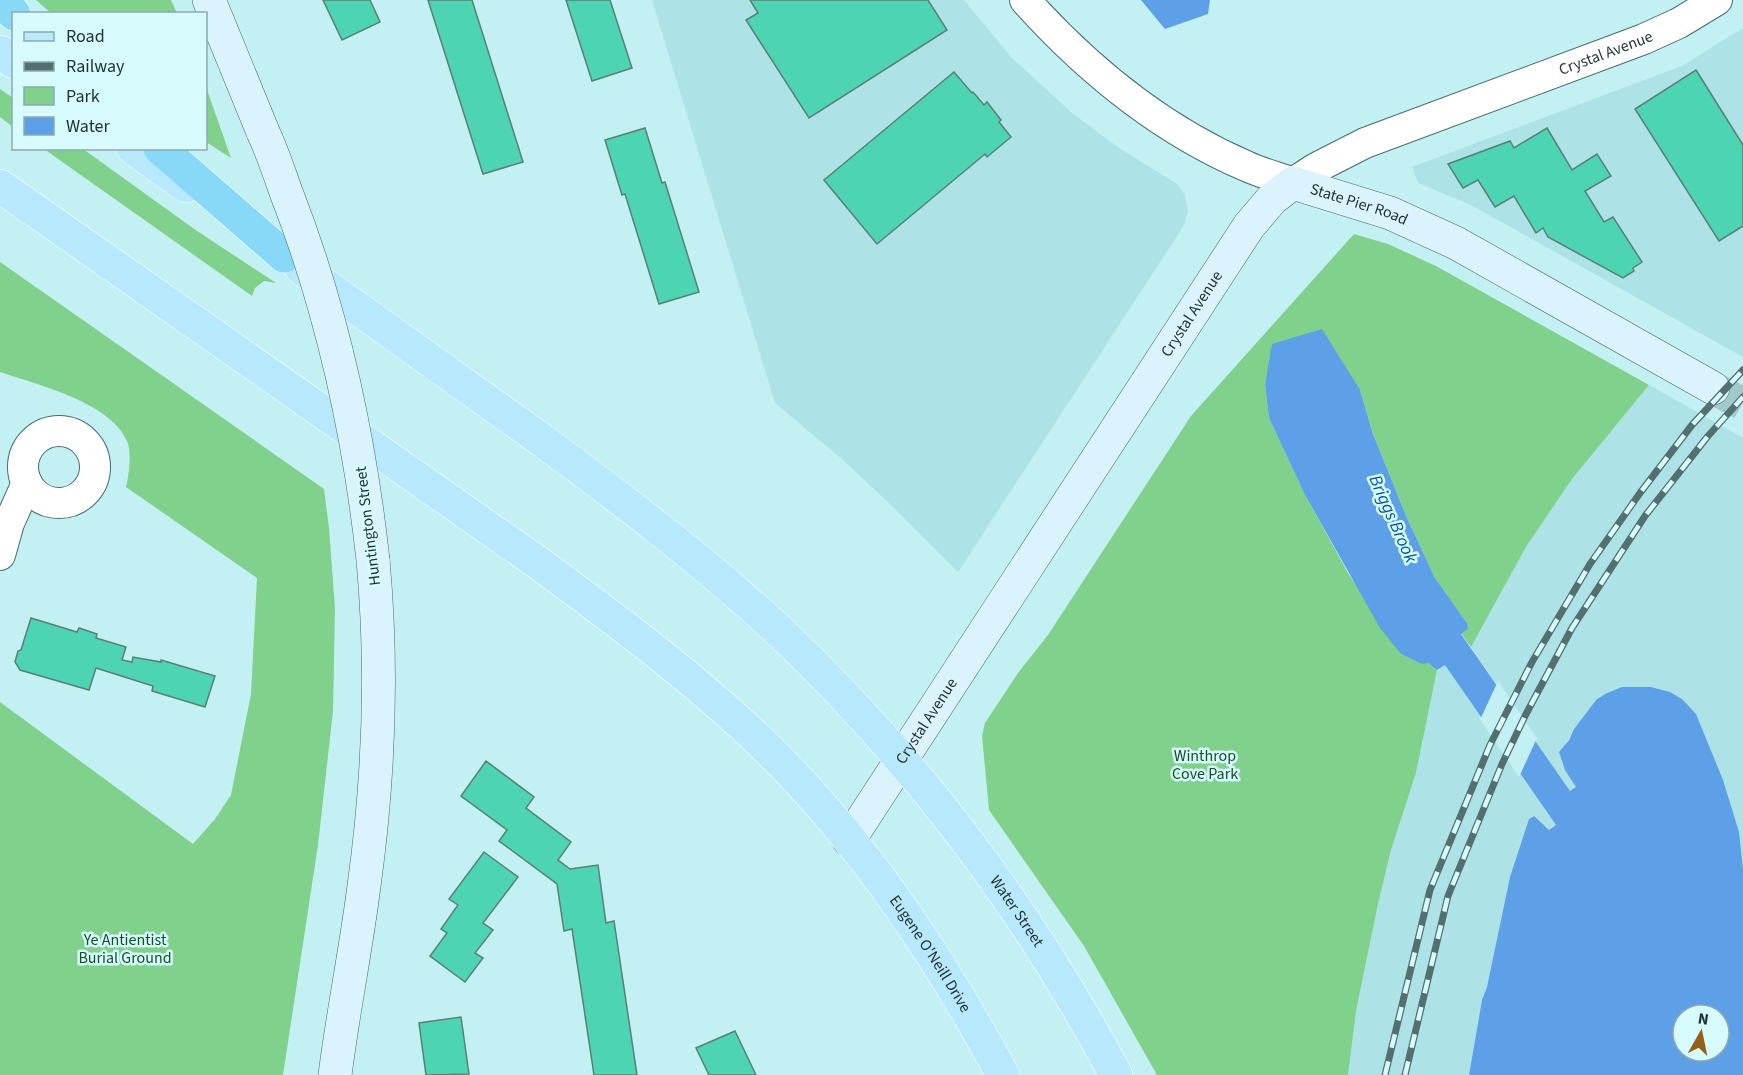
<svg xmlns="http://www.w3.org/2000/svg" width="1743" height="1075" font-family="'Source Sans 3',sans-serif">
  <rect width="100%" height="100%" fill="#c3f0f2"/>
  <g fill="#ade3e6">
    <polygon points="652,0 964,0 1011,57 1072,113 1119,148 1177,184 1185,195 1188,211 1183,227 958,572 890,504 843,460 775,403"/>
    <polygon points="1743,28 1743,357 1471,205 1418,183 1412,167 1682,66"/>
    <polygon points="1649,385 1743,438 1743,869 1670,692 1651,687 1622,687 1574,729 1563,748 1565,770 1577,787 1570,791 1471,647 1526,547 1572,479"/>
    <polygon points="1445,664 1557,825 1549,830 1532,816 1529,819 1487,987 1482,1000 1469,1075 1348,1075 1356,1011 1378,904 1391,850 1416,773 1437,670"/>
  </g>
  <g fill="#80d18c">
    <polygon points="36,0 171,0 177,13 51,13"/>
    <polygon points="206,87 231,158 206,142"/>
    <polygon points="0,89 13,98 13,127 0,117"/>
    <polygon points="44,149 83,149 197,231 276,283 264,281 255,288 252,296"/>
    <polygon points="1354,234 1388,244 1436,266 1649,385 1572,479 1526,547 1471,647 1461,633 1467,623 1435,578 1407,518 1373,434 1360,390 1268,372 1265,384 1269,418 1305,495 1348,573 1401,654 1421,663 1428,663 1437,670 1416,773 1391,850 1378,904 1356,1011 1348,1075 1157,1075 1084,946 989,810 982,736 985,723 1018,673 1048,635 1191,416"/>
    <path d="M0,262L324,489L329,528L335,608L333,711L318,845L283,1075H0V702L193,844L215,819L231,795L251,694L257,578L126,487C129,475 132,452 127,441C110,402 38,385 0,372Z"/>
  </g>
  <g fill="#5da0e8" fill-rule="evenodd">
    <polygon points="1141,0 1210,0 1208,14 1165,29"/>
    <path d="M1322,329L1360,390L1373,434L1407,518L1435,578L1467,623L1468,629L1461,634L1570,791L1576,787L1565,770L1559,752L1569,740L1574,729L1597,699L1607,693L1622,687H1651L1670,692L1682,699L1696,714L1723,780L1739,832L1743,869V1075H1469L1482,1000L1487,987L1510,877L1529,819L1534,816L1549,830L1556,825L1445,665L1437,670L1428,663L1422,664L1401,654L1380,628L1305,495L1269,418L1265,384L1272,344ZM1683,1015H1719V1051H1683Z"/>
  </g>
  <polygon fill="#c3f0f2" points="1498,681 1537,738 1519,777 1480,720"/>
  <g fill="#4cd4b3" stroke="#5a8074" stroke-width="1.5">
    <polygon points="323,0 370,0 380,22 342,40"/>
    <polygon points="428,0 472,0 523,162 483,174"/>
    <polygon points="566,0 610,0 632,68 592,81"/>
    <polygon points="750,0 928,0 947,30 809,118 746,20 758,13"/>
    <polygon points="1696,70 1743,145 1743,226 1719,241 1635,109"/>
    <polygon points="954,72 972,93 973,92 984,105 987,102 1001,120 999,122 1011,137 987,157 985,154 877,244 824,180"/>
    <polygon points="645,128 662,183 665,182 699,292 659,304 625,194 622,195 605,140"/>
    <polygon points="1547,128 1572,170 1597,154 1611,176 1585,191 1604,222 1613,217 1642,262 1633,268 1634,271 1623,278 1548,237 1543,228 1536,233 1514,196 1495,207 1478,180 1463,188 1448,164 1510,141 1514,148"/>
    <polygon points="31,618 77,632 79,628 97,634 96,638 126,647 122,660 132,662 133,657 161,662 161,660 215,676 205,707 152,691 153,686 96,668 89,690 20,670 15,662 18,651 21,650"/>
    <polygon points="486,761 534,797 526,808 571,842 558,860 570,869 598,865 606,923 614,921 637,1075 594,1075 572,929 564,931 557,884 499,841 507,830 461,796"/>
    <polygon points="484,852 518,877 483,923 493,930 475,953 483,958 465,982 430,956 447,933 441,929 458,905 449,899"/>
    <polygon points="461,1017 469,1074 426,1075 419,1023"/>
    <polygon points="735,1031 756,1075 709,1075 696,1048"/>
  </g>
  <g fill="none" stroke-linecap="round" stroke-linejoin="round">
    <polyline stroke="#a2cacc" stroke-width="33" stroke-dasharray="33 16" stroke-linecap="butt" points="1713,388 1743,404"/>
    <defs>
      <g id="minor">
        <path id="s1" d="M1025,0C1087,69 1160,129 1246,166C1261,173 1277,177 1293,183L1316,168L1365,143L1644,39L1679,23L1717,0"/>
        <circle cx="59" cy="467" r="36"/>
        <polyline points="0,555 9,523 27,483"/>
      </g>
      <g id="secondary">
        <polyline points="209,0 263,132"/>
        <path id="s2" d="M849,840L1249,226L1272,199L1293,183L1390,213L1456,243L1713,388"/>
        <path d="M335,1075C343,1012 356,949 364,886C379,778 383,669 373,560"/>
      </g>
      <g id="primary">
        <polyline points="0,52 14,62"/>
        <polyline points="133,148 186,186"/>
        <path id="s3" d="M0,186L537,562C619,622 701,683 773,754C867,848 940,959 1003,1075"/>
        <path id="s4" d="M301,268C382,326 462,383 543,441C623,500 702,560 775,627C913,757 1027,908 1116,1075"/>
      </g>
      <g id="motorway">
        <polyline points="0,0 14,14"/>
        <polyline points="160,148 284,256"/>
      </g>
    </defs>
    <use href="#minor" stroke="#426b6d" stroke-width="32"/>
    <use href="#secondary" stroke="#426b6d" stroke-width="34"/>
    <use href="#primary" stroke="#fff" stroke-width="34"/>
    <use href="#motorway" stroke="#fff" stroke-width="34"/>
    <use href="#minor" stroke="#fff" stroke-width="30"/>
    <use href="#secondary" stroke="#dbf3fd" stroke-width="33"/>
    <use href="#primary" stroke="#b8e8fb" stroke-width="33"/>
    <use href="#motorway" stroke="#88d8f8" stroke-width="33"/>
    <defs>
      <g id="rail">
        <polyline points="1385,1075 1430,890 1490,745 1532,662 1590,564 1640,493 1692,425 1743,370"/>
        <polyline points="1405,1075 1448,896 1502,764 1526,714 1572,628 1645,516 1708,436 1743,397"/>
      </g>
    </defs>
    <use href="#rail" stroke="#546f70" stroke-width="7"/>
    <use href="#rail" stroke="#d7fbfd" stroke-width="4.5" stroke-dasharray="14" stroke-linecap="butt"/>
    <defs>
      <path id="secondary-bridge" d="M263,132C272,151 279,172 286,192C332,310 359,433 373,560"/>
    </defs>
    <use href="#secondary-bridge" stroke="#426b6d" stroke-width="34" stroke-linecap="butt"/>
    <use href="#secondary-bridge" stroke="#dbf3fd" stroke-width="33"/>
  </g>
  <g text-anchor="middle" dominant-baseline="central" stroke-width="5" stroke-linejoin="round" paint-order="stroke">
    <g font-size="16" fill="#1f3132" stroke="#d7fbfd">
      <text stroke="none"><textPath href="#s1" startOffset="668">Crystal Avenue</textPath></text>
      <text stroke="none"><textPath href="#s2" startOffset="864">State Pier Road</textPath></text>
      <text stroke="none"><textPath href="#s2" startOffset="628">Crystal Avenue</textPath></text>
      <text transform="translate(368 526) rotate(-97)">Huntington Street</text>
      <text stroke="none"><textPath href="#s2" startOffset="142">Crystal Avenue</textPath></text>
      <text stroke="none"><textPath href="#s4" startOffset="969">Water Street</textPath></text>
      <text stroke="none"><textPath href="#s3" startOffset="1215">Eugene O'Neill Drive</textPath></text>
    </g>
    <g font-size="16" fill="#154f23" stroke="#d7fbfd">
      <text x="1205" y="756">Winthrop<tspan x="1205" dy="18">Cove Park</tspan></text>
      <text x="125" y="940">Ye Antientist<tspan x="125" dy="18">Burial Ground</tspan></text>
    </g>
    <g font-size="18" font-style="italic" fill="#055393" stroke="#d7fbfd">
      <text transform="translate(1393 519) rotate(66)">Briggs Brook</text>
    </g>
  </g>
  <rect x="12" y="12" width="195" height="138" fill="#d7fbfd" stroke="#8daaac" stroke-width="1.5"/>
  <rect x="24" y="32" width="30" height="9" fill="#b8e8fb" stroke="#8daaac" stroke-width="1.5"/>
  <text x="66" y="42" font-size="18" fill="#1f3132">Road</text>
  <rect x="24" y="62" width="30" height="9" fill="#546f70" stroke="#8daaac" stroke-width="1.5"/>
  <text x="66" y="72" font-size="18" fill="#1f3132">Railway</text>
  <rect x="24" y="87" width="30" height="18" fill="#80d18c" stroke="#8daaac" stroke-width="1.5"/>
  <text x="66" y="102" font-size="18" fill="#1f3132">Park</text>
  <rect x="24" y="117" width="30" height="18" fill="#5da0e8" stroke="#8daaac" stroke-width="1.5"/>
  <text x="66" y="132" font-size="18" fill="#1f3132">Water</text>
  <g transform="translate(1701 1033) rotate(9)"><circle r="28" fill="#d7fbfd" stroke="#8daaac" stroke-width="1.5"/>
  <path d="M0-4.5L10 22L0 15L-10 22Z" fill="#946014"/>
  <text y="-9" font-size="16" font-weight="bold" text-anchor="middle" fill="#1f3132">N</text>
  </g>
</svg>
